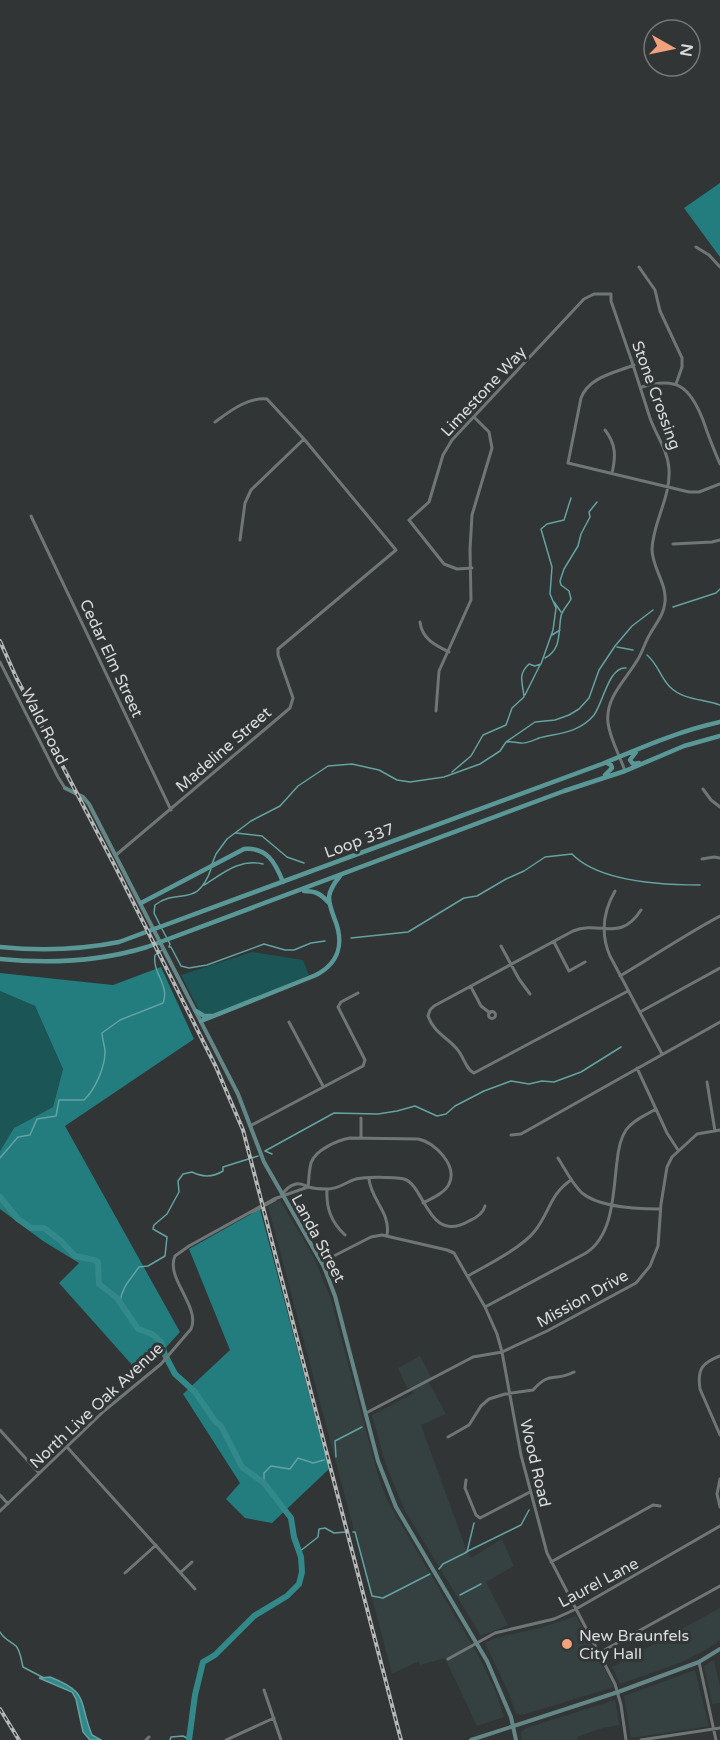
<svg xmlns="http://www.w3.org/2000/svg" width="720" height="1740" viewBox="0 0 720 1740" font-family="'Varela Round',sans-serif">
  <style>
    .built { fill: #344140 }
    .green { fill: #1b5556 }
    .forest { fill: #237c7d }
    .water { fill: #338989; stroke: #65a2a2; stroke-width: 1.5 }
    .lines { fill: none; stroke-linecap: round; stroke-linejoin: round }
    .stream { stroke: #65a2a2; stroke-width: 1.5 }
    .river { stroke: #338989; stroke-width: 6 }
    .street { stroke: #707575; stroke-width: 3 }
    .secondary { stroke: #658686; stroke-width: 4 }
    .primary { stroke: #5a9797; stroke-width: 4.5 }
    .rail-casing { stroke: #b6b8b8; stroke-width: 4 }
    .rail { stroke: #313535; stroke-width: 1.5; stroke-dasharray: 4.5; stroke-linecap: butt }
    .poi-dot { fill: #f1a17c; stroke: #313535; stroke-width: 2 }
    .labels { text-anchor: middle; stroke-width: 6; stroke-linejoin: round; paint-order: stroke }
    .street-label { font-size: 16px; fill: #dadcdc; stroke: #313535 }
    .poi-label { font-size: 16px; fill: #dadcdc; stroke: #313535; text-anchor: start }
  </style>
  <rect width="100%" height="100%" fill="#313535"/>
  <!-- built -->
  <path class="built" d="M280,1200L313,1256L330,1296L379,1479L388,1502L478,1655L496,1692L504,1717L477,1726L445,1658L420,1665L419,1661L392,1674L268,1206Z
    M420,1356L431,1377L427,1379L446,1414L421,1425L465,1546L471,1558L502,1539L514,1566L486,1582L508,1625L481,1636L404,1509L386,1465L372,1415L414,1393L411,1387L407,1388L398,1368Z
    M720,1608V1640L709,1648L682,1662L620,1684L612,1667Z
    M576,1616L614,1687L522,1715L516,1713L507,1689L485,1643L495,1638L540,1628Z
    M714,1660L720,1687V1703L712,1704L704,1666Z
    M695,1670L709,1726L631,1738L624,1696Z
    M615,1700L620,1725L603,1728L577,1737L578,1740H522L521,1732L526,1728Z"/>
  <!-- green -->
  <path class="green" d="M252,952L303,960L309,975L217,1014L209,1015L200,1012L181,975Z
    M0,991L35,1006L63,1069L53,1107L14,1128L0,1151Z"/>
  <!-- forest -->
  <path class="forest" d="M720,183V257L684,208Z
    M161,967L194,1039L65,1126L180,1332L141,1375L59,1283L79,1263L43,1241L0,1209V1151L14,1128L53,1107L63,1069L35,1006L0,991V973L113,985Z
    M260,1209L329,1469L272,1523L245,1518L226,1499L240,1483L183,1394L230,1350L189,1249Z"/>
  <!-- water -->
  <path class="water" d="M50,1677C91,1693 78,1702 92,1735L101,1740H90L83,1732L76,1699L72,1692L39,1678Z"/>
  <g class="lines">
    <!-- stream -->
    <path class="stream" d="M554,602L561,612
      M673,607L716,593L720,589
      M552,635L560,630
      M617,647L633,650
      M647,655C658,664 660,677 670,687C683,700 703,699 720,705
      M545,658C562,649 558,632 561,616C563,609 568,605 571,599L569,591L561,585L560,581L564,569L578,546L581,534L590,517L589,512L597,502
      M525,695L540,665
      M507,742C512,741 516,743 521,743C526,744 534,740 539,738C559,733 579,733 594,715C603,703 609,666 626,668
      M452,772L471,756L483,735L506,725L512,708L524,697C523,683 517,675 529,664L535,666L541,664L553,630L556,608L550,594L552,567L541,529L547,524L564,520L571,498
      M236,833L262,836L287,857L304,863
      M212,864L216,854L227,839L251,821L280,806L298,786L328,766L352,764L379,770L397,780L410,782L444,777L480,764L500,751L506,742L535,722L555,720L569,715L579,709L589,698L599,670L615,646L632,626L653,610
      M204,885C222,874 240,858 263,864
      M160,925L154,913L155,905C179,887 197,909 211,869
      M162,929L170,944L169,947H171L181,966L189,968L207,965L264,944L285,950H294L311,943L325,941
      M351,938L408,932L464,898L477,896L506,879L524,871L545,857L572,854C599,882 663,885 700,885
      M265,1151L334,1113L378,1114L397,1111L415,1106L437,1116L446,1114L455,1106L484,1091L511,1081L529,1084L542,1081L554,1082L581,1072L621,1047
      M265,1151L272,1154
      M0,1158L18,1137L30,1135L37,1119L56,1116L59,1100H84C95,1090 105,1067 105,1052C105,1045 102,1040 102,1033L120,1020L163,1003C170,985 152,973 155,955L162,950
      M120,1302C122,1287 130,1280 139,1267L148,1266L165,1256L167,1237L153,1229L154,1225L167,1214L179,1192L178,1181L183,1174L192,1172C202,1177 212,1178 223,1171V1167L258,1156
      M336,1457L335,1441L362,1427
      M264,1482V1473L271,1466L290,1469L298,1458L313,1463L324,1460
      M353,1532H355L372,1596L383,1598L430,1574
      M299,1552L318,1537L319,1529L325,1528L334,1533L346,1532
      M466,1552L521,1525L529,1510
      M439,1569L443,1564L467,1552L474,1523
      M460,1595L481,1584
      M0,1632C4,1639 10,1641 16,1646C21,1652 21,1660 23,1667L44,1678
      M170,1740L171,1737L183,1736L189,1739"/>
    <!-- river -->
    <path class="river" d="M0,1197L18,1219L31,1228H44L61,1241L75,1256L94,1260L98,1262L99,1284L117,1298L138,1329L152,1334L161,1342L165,1355L175,1374L195,1392L215,1421L221,1426L242,1467L264,1483L291,1518L294,1537L301,1557L302,1572L299,1584L287,1596L254,1616L215,1655L203,1662L195,1695L189,1740"/>
    <!-- street -->
    <path class="street" d="M696,247L709,255L720,267
      M639,267L655,290L660,311L682,358V367L676,384
      M634,365C614,373 589,377 581,398L568,463L689,492H699L720,484
      M642,387C677,376 690,387 703,420C708,435 714,450 720,464
      M605,430C616,444 616,456 612,473
      M31,516L171,810
      M240,540L245,503L251,490L304,439
      M673,544L712,542L720,540
      M472,568L457,569L444,564L409,520L429,502L443,455L452,440L584,299L594,294H611V301C625,340 638,379 650,418C656,435 668,451 669,469C671,497 653,522 652,549C652,568 667,583 665,602C664,615 656,623 650,634C645,642 643,651 638,659C626,680 605,697 608,723C610,739 620,756 625,771
      M420,622C422,639 435,645 449,652
      M0,662L58,777L65,788
      M436,711L439,671L471,600L470,549L472,515L492,448L489,432L474,417
      M703,789L711,800L720,807
      M116,855L290,708L293,698L278,655V649L396,550L304,439L267,399C248,397 230,411 215,422
      M702,859L714,857L720,858
      M615,891C603,912 600,933 610,956L662,1054
      M554,942L569,971L585,962
      M501,946L519,979L530,994
      M620,976C654,956 686,934 720,916
      M471,987L481,1006L490,1013
      M628,991L474,1073C466,1070 464,1057 457,1049C447,1037 434,1033 428,1016L430,1010L434,1006L573,931C600,920 620,943 641,910
      M488.5 1015a3.5 3.5 0 1 1 7 0a3.5 3.5 0 1 1-7 0Z
      M640,1012L720,968
      M289,1022L323,1086
      M637,1068L667,1133L678,1150
      M707,1082L715,1131
      M250,1126L363,1066L365,1060L338,1007L341,1002L358,993
      M511,1135L521,1134L720,1022
      M361,1137V1118
      M558,1158C565,1169 572,1184 582,1193C600,1208 638,1209 660,1209
      M369,1179C371,1200 391,1213 387,1235
      M308,1187C309,1179 309,1170 311,1163C315,1150 338,1140 350,1138L418,1139C435,1142 458,1166 449,1184C445,1193 432,1198 423,1203
      M327,1189C326,1208 331,1222 345,1235
      M282,1195C286,1189 289,1186 296,1184C303,1183 304,1186 309,1187C314,1189 322,1189 328,1189C338,1189 345,1183 353,1180C362,1176 395,1177 404,1179C425,1185 428,1245 469,1221C476,1218 483,1214 485,1206
      M252,1212L275,1200
      M322,1262L371,1237L382,1235L447,1250L454,1253L485,1307L497,1334L502,1352L521,1455L547,1553L615,1684L621,1705L626,1740
      M468,1276C487,1265 521,1248 534,1232C550,1213 549,1195 571,1180
      M485,1307L586,1253C614,1235 613,1191 617,1162C618,1151 620,1139 626,1130C633,1120 646,1115 656,1109
      M720,1356C702,1363 697,1369 700,1389L720,1435
      M366,1413L473,1357L502,1352L547,1331L636,1283L650,1266L658,1246L661,1204L667,1167L672,1157L697,1134L720,1130
      M0,1430L39,1473
      M448,1437L469,1425L481,1406L489,1399L505,1394L533,1390C551,1370 552,1383 574,1372
      M67,1447L195,1589
      M720,1479L717,1494L720,1507
      M466,1480L465,1488L476,1515L480,1518L530,1492
      M0,1495L8,1504
      M0,1511L104,1411L161,1364L191,1329C201,1307 165,1278 175,1256L189,1246L274,1199L308,1187
      M551,1562L653,1505L660,1506
      M181,1572L192,1562
      M125,1573L156,1545
      M599,1653L720,1586
      M448,1659L495,1633L554,1619L576,1609L720,1526
      M699,1662L716,1740
      M264,1690L281,1740
      M146,1740L149,1737
      M226,1740L274,1718
      M641,1740L720,1728"/>
    <!-- secondary -->
    <path class="secondary" d="M65,788L83,797L89,804L238,1094L264,1162L324,1267L335,1296L378,1461L396,1507L487,1661L511,1717L516,1740
      M471,1740L618,1692L699,1662L720,1649"/>
    <!-- primary -->
    <path class="primary" d="M636,752L630,760L633,764L639,763
      M605,775L612,768L611,765L607,763
      M304,891C316,891 321,894 329,903
      M141,903L244,849C267,847 275,862 283,882
      M0,947C41,951 79,950 119,942L602,764C640,748 679,731 720,722
      M0,959C50,964 98,962 147,947L564,791L625,771L684,746L720,736
      M196,1011L204,1016H212
      M201,1021L316,975C339,963 344,943 335,920C332,912 329,905 329,897C330,889 335,882 340,876"/>
    <!-- rail casing -->
    <g class="rail-casing">
      <path id="rail" d="M0,641L16,677L117,870L216,1067L243,1130L401,1740
        M0,1709L19,1740"/>
    </g>
    <!-- rail -->
    <use href="#rail" class="rail"/>
  </g>
  <!-- markers -->
  <circle class="poi-dot" cx="567" cy="1644" r="6"/>
  <g class="labels">
    <!-- street labels -->
    <g class="street-label">
      <text transform="translate(483 391) rotate(-47)" y="6">Limestone Way</text>
      <text transform="translate(657 395) rotate(70)" y="6">Stone Crossing</text>
      <text transform="translate(112 658) rotate(65)" y="6">Cedar Elm Street</text>
      <text transform="translate(45 726) rotate(63)" y="6">Wald Road</text>
      <text transform="translate(223 749) rotate(-41)" y="6">Madeline Street</text>
      <text transform="translate(359 840) rotate(-20)" y="6">Loop 337</text>
      <text transform="translate(319 1238) rotate(62)" y="6">Landa Street</text>
      <text transform="translate(582 1298) rotate(-29)" y="6">Mission Drive</text>
      <text transform="translate(96 1405) rotate(-43)" y="6">North Live Oak Avenue</text>
      <text transform="translate(536 1463) rotate(77)" y="6">Wood Road</text>
      <text transform="translate(598 1582) rotate(-28)" y="6">Laurel Lane</text>
    </g>
    <!-- poi labels -->
    <g class="poi-label">
      <text x="579" y="1641">New Braunfels<tspan x="579" dy="18">City Hall</tspan></text>
    </g>
  </g>
  <!-- north arrow -->
  <g transform="translate(672 48) rotate(99)"><circle r="28" fill="#313535" stroke="#757878" stroke-width="1.5"/>
  <path d="M0-4.5L10 22L0 15L-10 22Z" fill="#f1a17c"/>
  <text y="-9" font-size="16" font-weight="bold" text-anchor="middle" fill="#dadcdc">N</text>
  </g>
</svg>
